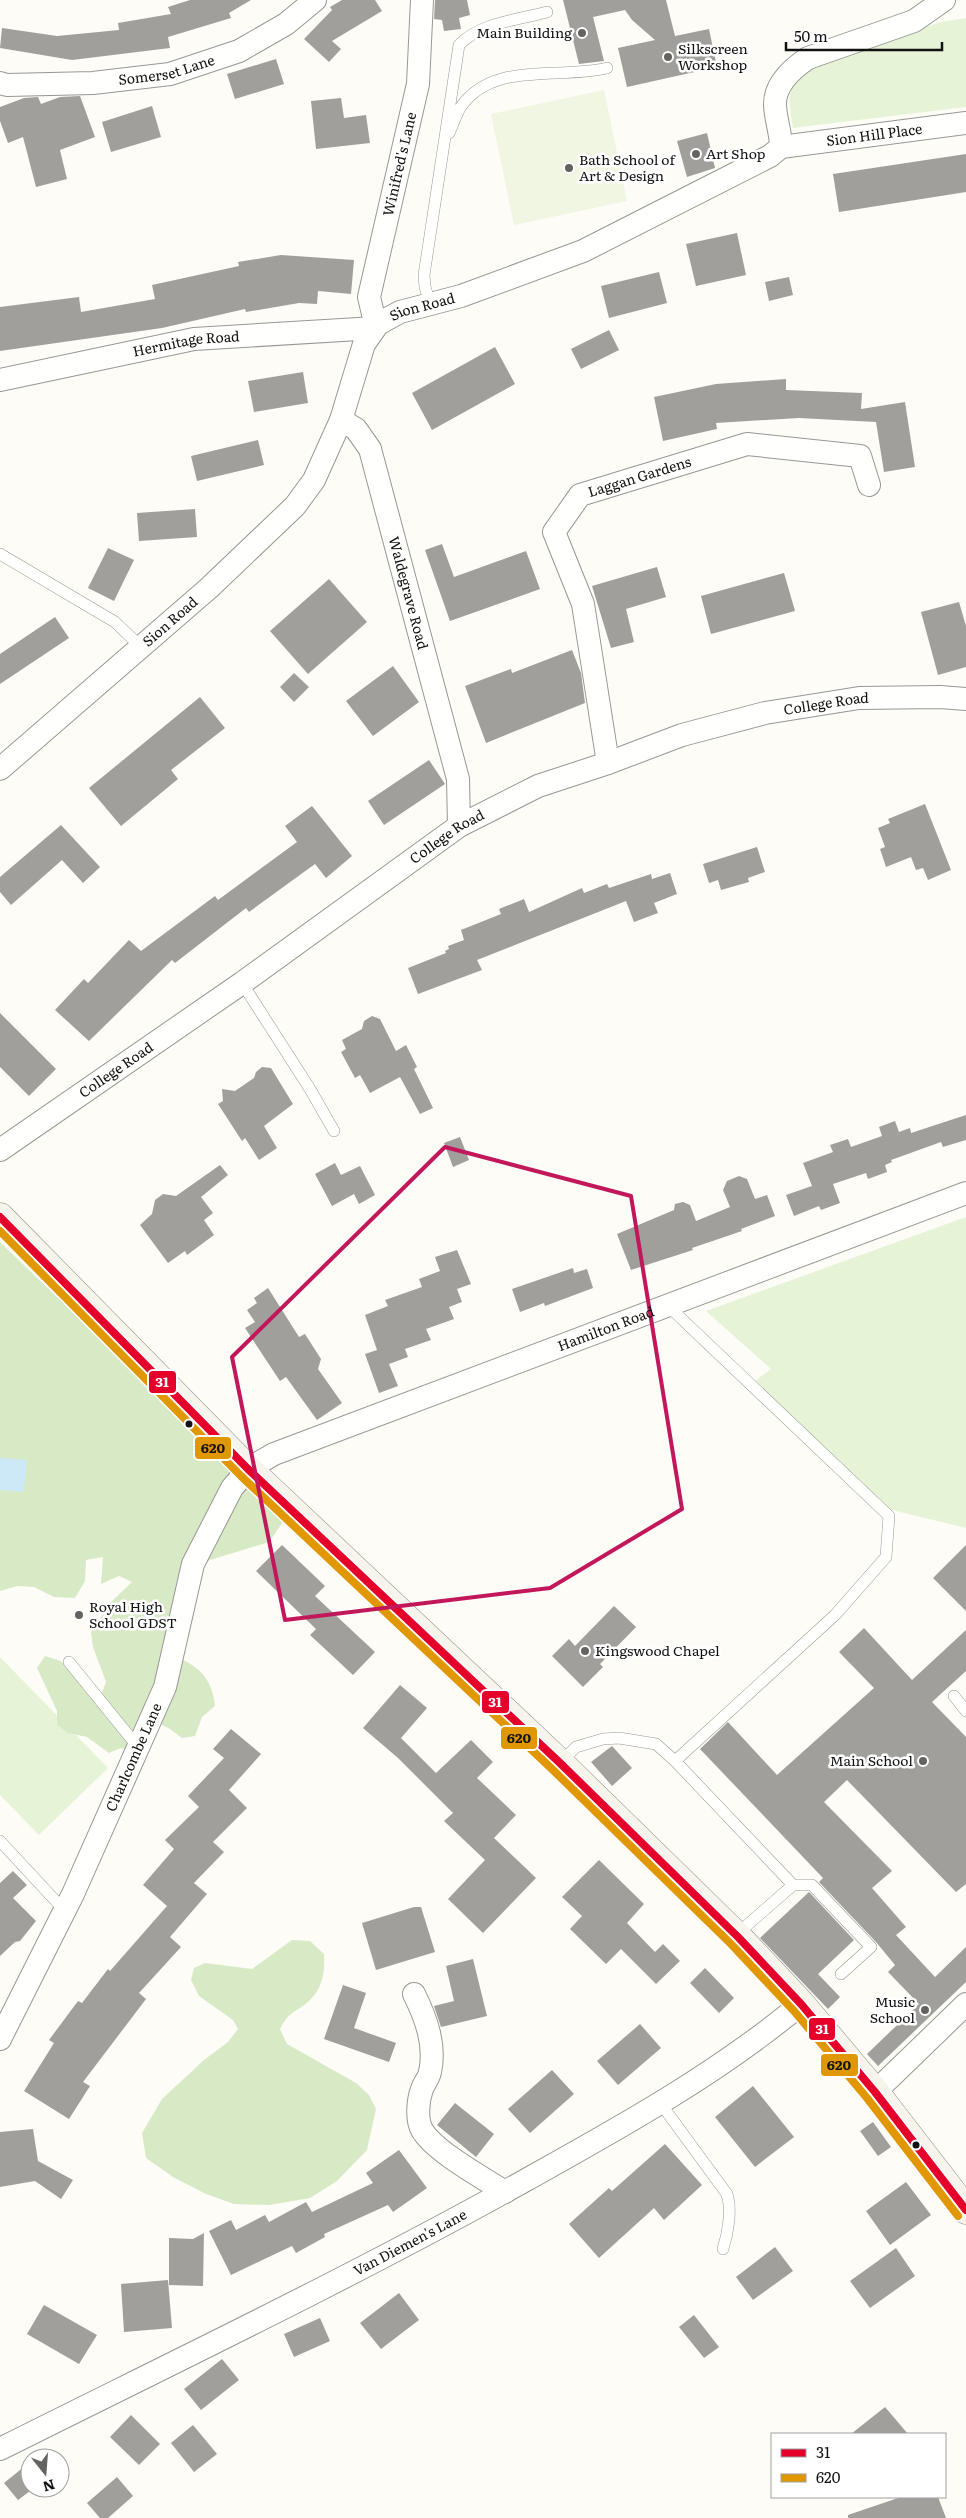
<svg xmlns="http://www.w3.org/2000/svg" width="966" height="2518" viewBox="0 0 966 2518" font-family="Literata,serif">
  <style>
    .green { fill: #e7f3d7 }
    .forest { fill: #d8eac5 }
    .pitch { fill: #f0f6e1 }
    .water { fill: #cde8f7 }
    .building { fill: #a19f9c }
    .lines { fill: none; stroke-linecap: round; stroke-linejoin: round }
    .lane-casing { stroke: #979795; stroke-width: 12 }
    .street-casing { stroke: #979795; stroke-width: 24 }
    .secondary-casing { stroke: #8e8d8b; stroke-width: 29 }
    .lane { stroke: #fffffe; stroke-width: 11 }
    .street { stroke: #fffffe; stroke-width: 22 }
    .secondary { stroke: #f6f4eb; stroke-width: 28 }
    .bus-1-casing { stroke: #fff; stroke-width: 11 }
    .bus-2-casing { stroke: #fff; stroke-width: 11 }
    .bus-1 { stroke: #e4002b; stroke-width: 8 }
    .bus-2 { stroke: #e09702; stroke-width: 8 }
    .marked { fill: none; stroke: #c2185b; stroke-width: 4; stroke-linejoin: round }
    .poi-dot { fill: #646362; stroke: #fff; stroke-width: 2 }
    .bus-dot { fill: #111; stroke: #fff; stroke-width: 2 }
    .labels { text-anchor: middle; stroke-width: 5; stroke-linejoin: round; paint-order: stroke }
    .poi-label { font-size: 14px; fill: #111; stroke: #fff; text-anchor: start }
    .street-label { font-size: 14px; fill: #111; stroke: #fff }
    .line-badge { stroke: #fff; stroke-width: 2 }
    .badge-label { font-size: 14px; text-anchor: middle; font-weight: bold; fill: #fff }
    .pale-badge-label { font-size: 14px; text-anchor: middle; font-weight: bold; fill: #111 }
  </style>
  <rect width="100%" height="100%" fill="#fdfcf7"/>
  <!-- green -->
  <path class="green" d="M966,18V107L793,128C787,92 786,86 816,63L941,22Z
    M966,1217V1528L888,1509L755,1381L771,1369L706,1311Z
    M0,1657L108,1768L39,1835L0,1795Z"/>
  <!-- forest -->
  <path class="forest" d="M0,1242L277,1509L283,1522L269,1542L210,1560L180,1577L179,1634L183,1660C203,1669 213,1684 215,1706L202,1717L195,1736L182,1738L170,1729L158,1723L133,1752L121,1748L109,1753L87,1737L68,1733L57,1725V1711L37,1668L45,1656L61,1661L72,1671L83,1672L91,1680L90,1690L100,1698L106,1682L93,1647L91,1632L112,1601L132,1582L119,1576L101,1584L103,1557L86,1560L85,1581L75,1598L54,1597L34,1587L17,1586L0,1591Z
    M292,1940L310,1941L324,1954C325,1970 323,1987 311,1999C297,2013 290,2009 280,2029L287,2044L356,2083L369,2095L376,2109L367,2150L337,2181L310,2198L269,2205L234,2204L206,2194L173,2177L146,2158L142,2133L162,2099L204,2060L228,2042L238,2029L233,2020L199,1996L191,1980L194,1968L205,1963L252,1969Z"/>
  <!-- pitch -->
  <path class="pitch" d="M604,90L627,201L514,225L491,114Z"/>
  <!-- water -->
  <path class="water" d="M0,1458L27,1460L24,1492L0,1490Z"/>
  <!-- building -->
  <path class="building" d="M190,0H251L229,13L231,18L168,37L170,48L72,60L0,48L2,28L57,36L119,30L118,23L171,14L168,7Z
    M342,0H375L382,11L332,41L341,49L329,62L304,39L332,10L330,7Z
    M435,0H467L470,15L459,18L461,29L444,31L442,20L434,19Z
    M563,0H666L675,36L709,29L717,67L627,87L618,48L655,40L632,20L625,10L593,17L604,61L579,64Z
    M276,59L284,84L235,99L227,74Z
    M80,96L95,137L60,150L67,179L36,187L23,137L8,143L0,121V107L24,98L38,97L41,104L60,97Z
    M341,98L344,118L366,115L370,143L316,149L311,101Z
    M152,106L161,137L111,152L102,122Z
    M707,133L715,168L687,177L677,141Z
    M966,154V192L839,212L833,174Z
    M737,233L746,275L696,286L686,244Z
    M281,255L354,260L351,294L318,291L317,304L299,303L246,312L245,309L162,328L0,351V307L79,297L81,312L155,299L152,285L239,266L238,262Z
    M659,272L667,303L609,318L601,286Z
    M789,277L793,295L769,301L765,282Z
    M609,330L619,350L581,369L571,349Z
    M495,347L515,384L432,430L412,393Z
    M303,372L308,403L254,412L248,381Z
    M786,379V390L862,393L861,409L905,402L915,467L884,472L876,422L799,418L716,423L717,429L663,441L654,397L716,384Z
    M258,440L264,465L197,481L191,456Z
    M195,509L197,537L139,541L137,513Z
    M442,544L454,577L526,551L540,589L450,621L425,550Z
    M108,548L134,560L114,601L88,588Z
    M657,567L666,597L626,609L634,642L611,648L592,586Z
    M784,573L795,611L711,634L701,596Z
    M329,579L367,622L308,674L270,631Z
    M959,602L966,626V667L938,675L921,612Z
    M55,617L69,638L0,684V654Z
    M572,650L581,673L585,703L486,743L465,686L511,669L512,673Z
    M393,666L419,702L373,736L346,701Z
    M294,673L309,687L294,702L280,687Z
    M200,697L225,728L171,770L178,779L121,826L89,788Z
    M429,760L445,784L384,825L368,801Z
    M925,804L951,870L928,880L923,868L916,870L911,857L886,867L880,849L885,847L878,828L890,823L888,819Z
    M312,806L352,856L326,878L315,864L249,912L246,908L175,963L172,960L89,1041L55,1010L84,979L88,983L129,940L141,951L215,896L218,900L297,842L285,826Z
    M61,825L100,867L83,883L62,860L11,905L0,892V877Z
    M757,847L765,872L748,878L749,882L721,890L718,880L709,883L703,864Z
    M670,873L677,894L654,903L658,913L634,922L626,901L477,960L482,970L418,994L408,968L446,953L445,951L449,949L448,946L464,940L461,930L501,914L499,909L524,899L529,912L582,888L584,893L607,884L609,888L651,874L652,879Z
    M0,1013L56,1069L29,1096L0,1067Z
    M372,1016L380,1019L396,1051L406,1045L417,1067L414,1069L433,1108L420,1114L400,1077L370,1093L360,1075L355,1078L341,1052L346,1049L342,1040L362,1029L364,1021Z
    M262,1067L271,1068L293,1104L264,1126L277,1148L259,1160L245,1138L242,1141L218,1104L223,1101L222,1089L235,1091L254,1078L256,1072Z
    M966,1115V1140L943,1147L941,1142L891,1160L892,1162L885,1165L887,1172L868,1179L866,1173L833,1184L840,1203L821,1210L819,1206L794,1216L786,1195L812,1186L803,1163L833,1152L830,1145L848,1139L851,1147L882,1136L879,1127L895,1121L899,1132L910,1128L911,1133Z
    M460,1137L469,1160L453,1167L444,1143Z
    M335,1163L341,1175L360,1166L375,1195L359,1204L354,1194L332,1206L315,1174Z
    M220,1165L228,1175L201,1197L213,1213L204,1220L214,1235L187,1255L185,1251L168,1263L140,1225L152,1214L155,1200L163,1194L176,1196Z
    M739,1176L747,1179L755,1199L767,1195L775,1216L741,1229L742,1231L692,1248L693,1250L631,1270L617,1234L674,1210L675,1204L683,1202L690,1205L696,1221L730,1207L723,1190L727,1181Z
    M457,1250L471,1284L457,1289L462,1302L449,1307L454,1319L426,1329L431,1340L405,1349L408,1357L389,1364L398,1386L379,1393L365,1354L377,1350L365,1315L388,1306L385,1300L422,1287L419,1279L440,1271L435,1257Z
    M573,1268L574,1273L587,1269L593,1288L545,1306L544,1303L520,1312L512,1289Z
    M268,1288L299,1337L305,1334L321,1359L318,1369L342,1403L317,1420L286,1377L280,1381L245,1328L255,1322L247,1310L257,1303L254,1298Z
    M282,1545L325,1586L315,1596L375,1652L353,1675L310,1635L316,1629L256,1571Z
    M966,1545V1611L933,1578Z
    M614,1606L636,1627L600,1664L603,1667L583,1687L552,1656L569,1639L575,1646Z
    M864,1628L912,1680L966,1630V1671L932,1702L966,1737V1884L956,1892L847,1780L824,1802L892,1871L872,1888L906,1927L896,1935L935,1977L966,1947V1982L878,2066L867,2054L919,2004L888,1972L895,1965L876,1942L819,1882L823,1878L700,1749L728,1722L777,1775L874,1688L839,1652Z
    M400,1685L427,1708L401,1738L436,1773L471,1740L493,1762L477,1778L516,1815L494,1838L536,1878L483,1933L448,1899L485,1860L444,1821L453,1813L398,1758L363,1728Z
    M231,1729L261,1754L229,1790L247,1808L213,1842L224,1852L194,1883L207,1894L170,1937L181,1947L139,1993L146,1999L83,2082L90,2086L69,2119L24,2091L54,2043L49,2040L78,2001L82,2003L108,1969L110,1971L167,1906L143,1885L174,1849L165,1840L199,1807L188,1796L224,1758L213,1749Z
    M612,1746L632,1768L612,1786L591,1762Z
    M599,1860L644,1904L627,1923L655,1952L663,1944L680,1961L656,1984L621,1949L606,1964L570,1929L582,1916L562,1897Z
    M13,1871L27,1885L13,1898L36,1921L20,1941L15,1942L0,1956V1883Z
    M809,1892L854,1940L818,1974L840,1997L828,2009L760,1938Z
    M414,1907H421L435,1952L376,1970L362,1923Z
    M473,1959L487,2016L441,2027L434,2006L454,2001L446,1966Z
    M705,1968L734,1998L719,2013L690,1983Z
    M343,1985L366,1993L354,2028L396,2043L389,2062L324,2039Z
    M640,2024L661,2048L618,2085L597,2061Z
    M552,2070L574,2094L530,2133L508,2109Z
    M753,2086L794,2137L755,2167L715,2117Z
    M455,2103L494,2134L476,2157L437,2125Z
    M873,2122L891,2147L878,2156L860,2131Z
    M33,2129L38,2161L73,2180L61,2199L35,2181L0,2187V2132Z
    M665,2144L702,2185L664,2220L654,2208L599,2258L569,2224L609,2188L612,2191Z
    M399,2150L427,2188L393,2212L388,2205L324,2234L325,2237L296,2253L292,2246L231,2275L209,2231L231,2220L236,2230L265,2215L269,2222L306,2202L312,2212L373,2183L366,2173Z
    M906,2182L931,2215L890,2245L866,2211Z
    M204,2233L203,2286L169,2285V2238L193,2239Z
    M775,2247L793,2271L753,2300L736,2277Z
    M896,2248L915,2276L870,2308L850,2281Z
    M168,2280L172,2328L124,2332L121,2284Z
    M399,2293L419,2320L381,2349L360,2323Z
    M44,2305L97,2335L79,2364L27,2334Z
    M694,2315L719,2347L704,2358L679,2327Z
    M320,2318L330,2341L294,2357L284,2334Z
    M222,2359L239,2380L201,2410L184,2389Z
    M885,2407L908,2434H851Z
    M131,2415L160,2444L139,2465L110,2437Z
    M193,2425L217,2454L194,2472L171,2443Z
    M30,2462V2491L18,2500L4,2483Z
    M117,2477L133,2496L108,2518H100L87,2503Z
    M901,2497H938L946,2518H848V2515Z"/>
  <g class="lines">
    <!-- lane casing -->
    <g class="lane-casing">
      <path id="lane" d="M449,133C453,125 456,115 460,108C492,60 558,80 607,68
        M430,303L425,287L424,275L459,45C479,23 518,20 547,12
        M0,554L115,622L141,647
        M242,983L310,1089L334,1131
        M666,1304L889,1516L886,1557L835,1615L675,1761
        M69,1662L138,1747
        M954,1696L966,1711
        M560,1763L576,1747L603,1739L619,1738L656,1744L675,1761L793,1885L745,1927L738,1937
        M0,1841L65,1911
        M793,1885H812L871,1947L841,1974
        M661,2104L727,2194C732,2210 728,2233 723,2249"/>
    </g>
    <!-- street casing -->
    <g class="street-casing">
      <g id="street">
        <path id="s1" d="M0,83L7,85L93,83L170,74L239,51L286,24L315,0"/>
        <path id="s2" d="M781,147L966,123"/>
        <path id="s3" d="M378,324L373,314L369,297L418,84L422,0"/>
        <path id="s4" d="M0,380L194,339L375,328"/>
        <path id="s5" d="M341,420L356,429L370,449L458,779L459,826"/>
        <path id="s6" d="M608,763L583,604L554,532L580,495L747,444L860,456L869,485"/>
        <path id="s7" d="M0,769L209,588L295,506L314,480L341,420L364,344L378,324L400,312L461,296L583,251L770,156L781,147C781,132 775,118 775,104C775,83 793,68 808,58L914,21L944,0"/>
        <path id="s8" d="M0,1150L242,983L459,826L538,786L608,763L682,735L765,713L859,698L940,697L966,699"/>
        <path d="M414,1994C426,2018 436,2045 430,2072C429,2078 424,2083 422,2089C418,2100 416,2119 422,2130C434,2151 483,2178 505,2192"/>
        <path id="s9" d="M0,2039L73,1894L165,1687L193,1564L232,1488L248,1469L274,1454L966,1193"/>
        <path d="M875,2092L966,2004"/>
        <path id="s10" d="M0,2449C176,2361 354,2276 526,2180C621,2127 717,2074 801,2004"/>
      </g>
    </g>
    <!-- secondary casing -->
    <g class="secondary-casing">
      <path id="secondary" d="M0,1217L248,1469L560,1763L738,1937L801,2004L875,2092L966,2210"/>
    </g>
    <!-- lane -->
    <use href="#lane" class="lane"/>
    <!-- street -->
    <use href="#street" class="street"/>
    <!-- secondary -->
    <use href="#secondary" class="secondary"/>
    <!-- bus-1 casing -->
    <g class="bus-1-casing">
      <path id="bus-1" d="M0,1217L248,1469L560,1763L738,1937L801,2004L875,2092L966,2210"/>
    </g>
    <!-- bus-2 casing -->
    <g class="bus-2-casing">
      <path id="bus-2" d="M0,1231L241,1476L553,1770L731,1944L794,2011L867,2098L958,2216"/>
    </g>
    <!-- bus-1 -->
    <use href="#bus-1" class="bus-1"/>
    <!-- bus-2 -->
    <use href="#bus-2" class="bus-2"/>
  </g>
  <!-- marked area -->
  <path class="marked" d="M445,1147L631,1196L682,1509L550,1588L285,1620L232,1357Z"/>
  <!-- markers -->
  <g class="poi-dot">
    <circle cx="582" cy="33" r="5"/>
    <circle cx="668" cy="57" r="5"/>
    <circle cx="696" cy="154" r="5"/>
    <circle cx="569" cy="168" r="5"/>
    <circle cx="79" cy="1615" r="5"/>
    <circle cx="585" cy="1651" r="5"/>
    <circle cx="923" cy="1761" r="5"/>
    <circle cx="925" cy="2010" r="5"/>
  </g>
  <g class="bus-dot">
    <circle cx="189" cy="1424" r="4.5"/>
    <circle cx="916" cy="2145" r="4.5"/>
  </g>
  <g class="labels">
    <!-- poi labels -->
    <g class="poi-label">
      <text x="572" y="38" text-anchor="end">Main Building</text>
      <text x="678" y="54">Silkscreen<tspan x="678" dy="16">Workshop</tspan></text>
      <text x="706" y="159">Art Shop</text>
      <text x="579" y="165">Bath School of<tspan x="579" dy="16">Art &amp; Design</tspan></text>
      <text x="89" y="1612">Royal High<tspan x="89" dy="16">School GDST</tspan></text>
      <text x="595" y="1656">Kingswood Chapel</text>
      <text x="913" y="1766" text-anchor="end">Main School</text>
      <text x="915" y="2007" text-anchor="end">Music<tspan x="915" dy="16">School</tspan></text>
    </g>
    <!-- street labels -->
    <g class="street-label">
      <text dy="5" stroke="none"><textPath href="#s1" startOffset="168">Somerset Lane</textPath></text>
      <text dy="5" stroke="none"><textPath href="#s2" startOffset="94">Sion Hill Place</textPath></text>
      <text dy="5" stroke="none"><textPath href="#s3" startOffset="165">Winifred's Lane</textPath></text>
      <text dy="5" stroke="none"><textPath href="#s7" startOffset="645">Sion Road</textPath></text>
      <text dy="5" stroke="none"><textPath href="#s4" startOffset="190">Hermitage Road</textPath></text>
      <text dy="5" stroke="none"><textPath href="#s6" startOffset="346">Laggan Gardens</textPath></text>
      <text dy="5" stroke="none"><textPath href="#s5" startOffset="191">Waldegrave Road</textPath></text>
      <text dy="5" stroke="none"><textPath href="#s7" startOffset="225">Sion Road</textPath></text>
      <text dy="5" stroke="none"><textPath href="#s8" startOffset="951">College Road</textPath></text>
      <text dy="5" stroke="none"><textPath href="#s8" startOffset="546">College Road</textPath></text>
      <text dy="5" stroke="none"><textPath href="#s8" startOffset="141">College Road</textPath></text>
      <text dy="5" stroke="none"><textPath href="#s9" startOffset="1010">Hamilton Road</textPath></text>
      <text dy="5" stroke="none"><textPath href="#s9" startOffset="312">Charlcombe Lane</textPath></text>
      <text dy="5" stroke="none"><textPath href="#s10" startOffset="459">Van Diemen's Lane</textPath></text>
    </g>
  </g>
  <g class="line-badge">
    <rect x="148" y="1370" width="29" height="24" rx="5" fill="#e4002b"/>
    <rect x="194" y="1436" width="38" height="24" rx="5" fill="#e09702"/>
    <rect x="481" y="1690" width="29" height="24" rx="5" fill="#e4002b"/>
    <rect x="500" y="1726" width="38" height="24" rx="5" fill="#e09702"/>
    <rect x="808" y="2017" width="28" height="24" rx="5" fill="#e4002b"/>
    <rect x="820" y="2053" width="39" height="24" rx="5" fill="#e09702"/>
  </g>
  <g class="badge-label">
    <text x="162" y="1387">31</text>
    <text x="495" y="1707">31</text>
    <text x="822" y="2034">31</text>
  </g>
  <g class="pale-badge-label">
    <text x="213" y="1453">620</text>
    <text x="519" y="1743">620</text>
    <text x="839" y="2070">620</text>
  </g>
  <!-- legend -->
  <rect x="771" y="2433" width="175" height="65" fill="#ffffff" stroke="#a0a0a0"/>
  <rect x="781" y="2449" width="25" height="8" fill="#e4002b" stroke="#a0a0a0"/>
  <text x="816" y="2458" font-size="15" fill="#111111">31</text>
  <rect x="781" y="2474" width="25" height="8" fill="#e09702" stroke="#a0a0a0"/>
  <text x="816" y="2483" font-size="15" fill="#111111">620</text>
  <!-- north arrow -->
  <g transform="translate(45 2473) rotate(163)"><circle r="24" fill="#ffffff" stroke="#a0a0a0"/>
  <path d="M0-4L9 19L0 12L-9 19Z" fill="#646362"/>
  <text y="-8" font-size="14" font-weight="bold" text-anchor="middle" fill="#111111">N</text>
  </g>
  <!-- scale -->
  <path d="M786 42v8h156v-8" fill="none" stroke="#111111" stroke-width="2.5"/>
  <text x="794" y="42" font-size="15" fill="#111111" stroke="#ffffff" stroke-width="4" paint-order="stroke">50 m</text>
</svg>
